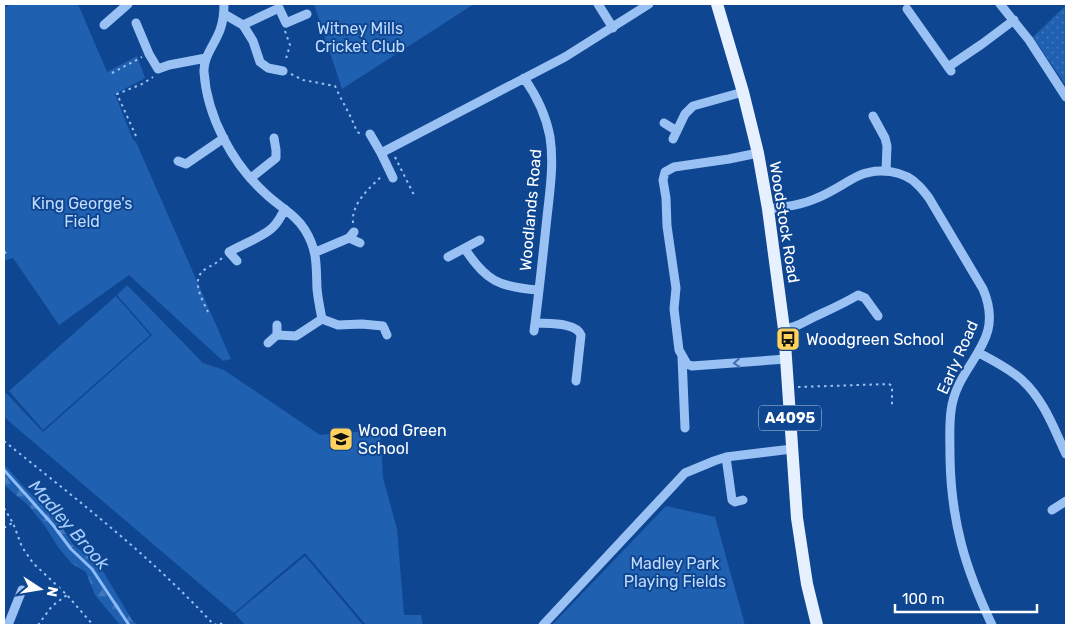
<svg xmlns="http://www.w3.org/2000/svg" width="1070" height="629" viewBox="0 0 1070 629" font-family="Rubik,sans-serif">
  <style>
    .forest { fill: url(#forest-firs) }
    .park { fill: #2060b1 }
    .garden { fill: url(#garden-dots) }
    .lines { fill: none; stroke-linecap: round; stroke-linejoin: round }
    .stream { stroke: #8bbcf7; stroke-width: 3 }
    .path { stroke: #9ac1f4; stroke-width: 2; stroke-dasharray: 2.5 4; stroke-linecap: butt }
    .minor { stroke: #9ac1f4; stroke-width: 9 }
    .major { stroke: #e6f0ff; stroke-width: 12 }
    .oneway { stroke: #4071b4 }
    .labels { text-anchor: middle; stroke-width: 4; stroke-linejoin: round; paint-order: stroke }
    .shield { fill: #0f4691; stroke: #b7c8de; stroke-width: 1 }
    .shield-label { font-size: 15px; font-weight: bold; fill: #fff }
    .park-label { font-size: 16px; fill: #c1dcfe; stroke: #0f4691 }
    .street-label { font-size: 16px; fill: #fff; stroke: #0f4691 }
    .poi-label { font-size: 16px; fill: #fff; stroke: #0f4691; text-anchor: start }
    .water-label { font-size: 18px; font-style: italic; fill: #a6ccfb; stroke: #0f4691 }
  </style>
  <defs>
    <pattern id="forest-firs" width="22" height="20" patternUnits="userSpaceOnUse" patternTransform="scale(1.25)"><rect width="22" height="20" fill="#2060b1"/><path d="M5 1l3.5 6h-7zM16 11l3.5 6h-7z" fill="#4178bd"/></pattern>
    <pattern id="garden-dots" width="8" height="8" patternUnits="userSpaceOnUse" patternTransform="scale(1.25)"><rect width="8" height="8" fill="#2060b1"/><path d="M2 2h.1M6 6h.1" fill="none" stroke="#4178bd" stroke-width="1.8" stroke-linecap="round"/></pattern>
  </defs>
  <rect width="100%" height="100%" fill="#0f4691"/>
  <!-- forest -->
  <path class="forest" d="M4,464L26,489L58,520L73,545L98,563L132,620L138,625H120L95,595L86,572L72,564L58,547L45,526L28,505L4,485Z"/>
  <!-- park -->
  <path class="park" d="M12,4H78L107,72L137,56L145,78L115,94L133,140L136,142L231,359L223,361L129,275L59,325L13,258L4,261V8Z
    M314,4H474L342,89Z
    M127,285L203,363L224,370L320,435L380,430L383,478L397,529L404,615H421L423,625H366L305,553L234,613L4,417V395L6,393L43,432L152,335L117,295Z
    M116,296L150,335L43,430L9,391Z
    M666,506L715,517L745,625H552Z
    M305,556L363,625H245L235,614Z"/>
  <!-- garden -->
  <path class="garden" d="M1066,5V82L1064,83L1033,37Z"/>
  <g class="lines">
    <!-- stream -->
    <path class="stream" d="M4,470L53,525L71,549L92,569L129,625"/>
    <!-- path -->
    <path class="path" d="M285,31L290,45L285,62
      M112,73L142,57
      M291,74L303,80L335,86C342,102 351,115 357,132L361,134
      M136,136L117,94L142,84L153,77
      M395,157L414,195
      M353,223C351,204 369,188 382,176
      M4,253L7,252
      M208,312C202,299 189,278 207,268C214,264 217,263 223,257
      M798,387L889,384L892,386V407
      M4,441C76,499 151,556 214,625
      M4,508L13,523L22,547L33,563L67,595L93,625
      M4,528L12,523
      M38,625L52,606L67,595
      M214,625L220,623L223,625"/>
    <!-- minor -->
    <path class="minor" d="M224,4C224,13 223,22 220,30C215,44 203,57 204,72C207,117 233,165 267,195C280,207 296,215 305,230C318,251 316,266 317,289C318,299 320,309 322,319L338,325L362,324L383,326L387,335
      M598,4L613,28
      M1000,4L1029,40L1066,97
      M907,9L948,67
      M224,14L243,25L253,41L260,62L268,68L283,71
      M136,23L149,54L158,69L169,65L206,58
      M104,25L128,4
      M243,25L279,8L286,23L307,14
      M951,71L948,67L982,44L1014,20
      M524,78C536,95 546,115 550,137C554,163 550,190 547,217C543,255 539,293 534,331
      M873,116L885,138L887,146L886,171
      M664,123L677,131
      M370,134L381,153L565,57L649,4
      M673,139L685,114L693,106L743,92
      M381,153L393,178
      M758,153L729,159L674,167L665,172L663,180L666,198L667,226L676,288L674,309L679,350L687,364L692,366L786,359
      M178,161L186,164L224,138
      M251,178L276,158V150L274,138
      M768,209C785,207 802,205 817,198C832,192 844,183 858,176C877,167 905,170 919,186C923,190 926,194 929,198L983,289C1007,345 957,361 951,411C949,426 950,442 950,457C951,521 965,568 992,625
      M349,238L360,243
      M465,249C486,281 499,287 538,290
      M316,252L349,238L354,232
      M448,257L480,240
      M237,261L229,252C241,245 267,235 274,226C279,221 282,214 285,209
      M535,323C548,324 576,322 581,335L576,381
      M277,325V335L296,336L322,319
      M784,329C797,327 802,323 814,317C829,310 843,304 858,295L865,298L878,316
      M268,343L277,335
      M979,353C994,361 1010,369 1022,380C1044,400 1054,429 1066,454
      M682,357L685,428
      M726,457L732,500L735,502L743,500
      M1052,510L1066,501
      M8,625L22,590
      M543,625L685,473L714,461L726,457L792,449"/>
    <!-- major -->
    <path class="major" d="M717,4L743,92L758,153L768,209L784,329L797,518L807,584L817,625"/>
  </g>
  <!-- one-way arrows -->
  <defs><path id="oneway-chevron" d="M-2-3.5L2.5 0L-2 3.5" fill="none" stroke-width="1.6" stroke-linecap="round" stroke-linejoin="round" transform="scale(1.25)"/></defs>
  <use class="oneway" href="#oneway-chevron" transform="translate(737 363) rotate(175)"/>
  <!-- icons -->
  <defs>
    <g id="bus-square" transform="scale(1.25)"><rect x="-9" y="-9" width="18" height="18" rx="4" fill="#ffd25c" stroke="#0f4691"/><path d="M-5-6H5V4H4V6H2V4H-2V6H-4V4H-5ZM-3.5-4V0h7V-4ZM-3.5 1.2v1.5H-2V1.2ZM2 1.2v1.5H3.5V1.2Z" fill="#111"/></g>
    <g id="school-square" transform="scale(1.25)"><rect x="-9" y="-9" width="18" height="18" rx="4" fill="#ffd25c" stroke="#0f4691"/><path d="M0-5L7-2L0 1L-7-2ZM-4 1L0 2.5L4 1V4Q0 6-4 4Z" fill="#111"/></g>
  </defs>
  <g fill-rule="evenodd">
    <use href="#bus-square" x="788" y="339"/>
    <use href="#school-square" x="341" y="439"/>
  </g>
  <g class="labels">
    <!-- shield labels -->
    <rect class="shield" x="759" y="405.5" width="62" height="25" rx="4"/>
    <g class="shield-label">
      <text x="790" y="423">A4095</text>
    </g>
    <!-- park labels -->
    <g class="park-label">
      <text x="360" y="34">Witney Mills<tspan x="360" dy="18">Cricket Club</tspan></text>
      <text x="82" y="209">King George's<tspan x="82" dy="18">Field</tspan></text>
      <text x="675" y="569">Madley Park<tspan x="675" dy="18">Playing Fields</tspan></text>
    </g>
    <!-- street labels -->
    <g class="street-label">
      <text transform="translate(530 210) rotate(-85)" y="6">Woodlands Road</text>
      <text transform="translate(785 222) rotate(81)" y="6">Woodstock Road</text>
      <text transform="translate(957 357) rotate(-66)" y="6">Early Road</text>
    </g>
    <!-- poi labels -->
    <g class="poi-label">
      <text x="806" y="345">Woodgreen School</text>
      <text x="358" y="436">Wood Green<tspan x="358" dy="18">School</tspan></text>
    </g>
    <!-- water labels -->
    <g class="water-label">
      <text transform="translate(69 525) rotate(49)" y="6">Madley Brook</text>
    </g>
  </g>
  <!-- border -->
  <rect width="1070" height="629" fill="none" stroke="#ffffff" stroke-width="10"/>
  <!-- north arrow -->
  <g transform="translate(40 589) rotate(102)" stroke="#0f4691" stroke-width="4" paint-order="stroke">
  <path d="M0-4L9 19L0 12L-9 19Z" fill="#ffffff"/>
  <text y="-8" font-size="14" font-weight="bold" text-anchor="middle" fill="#ffffff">N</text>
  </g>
  <!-- scale -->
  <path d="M895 604v8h142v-8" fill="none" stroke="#ffffff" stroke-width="2.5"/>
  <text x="902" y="604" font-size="15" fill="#ffffff" stroke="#0f4691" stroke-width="4" paint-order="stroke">100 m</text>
</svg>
